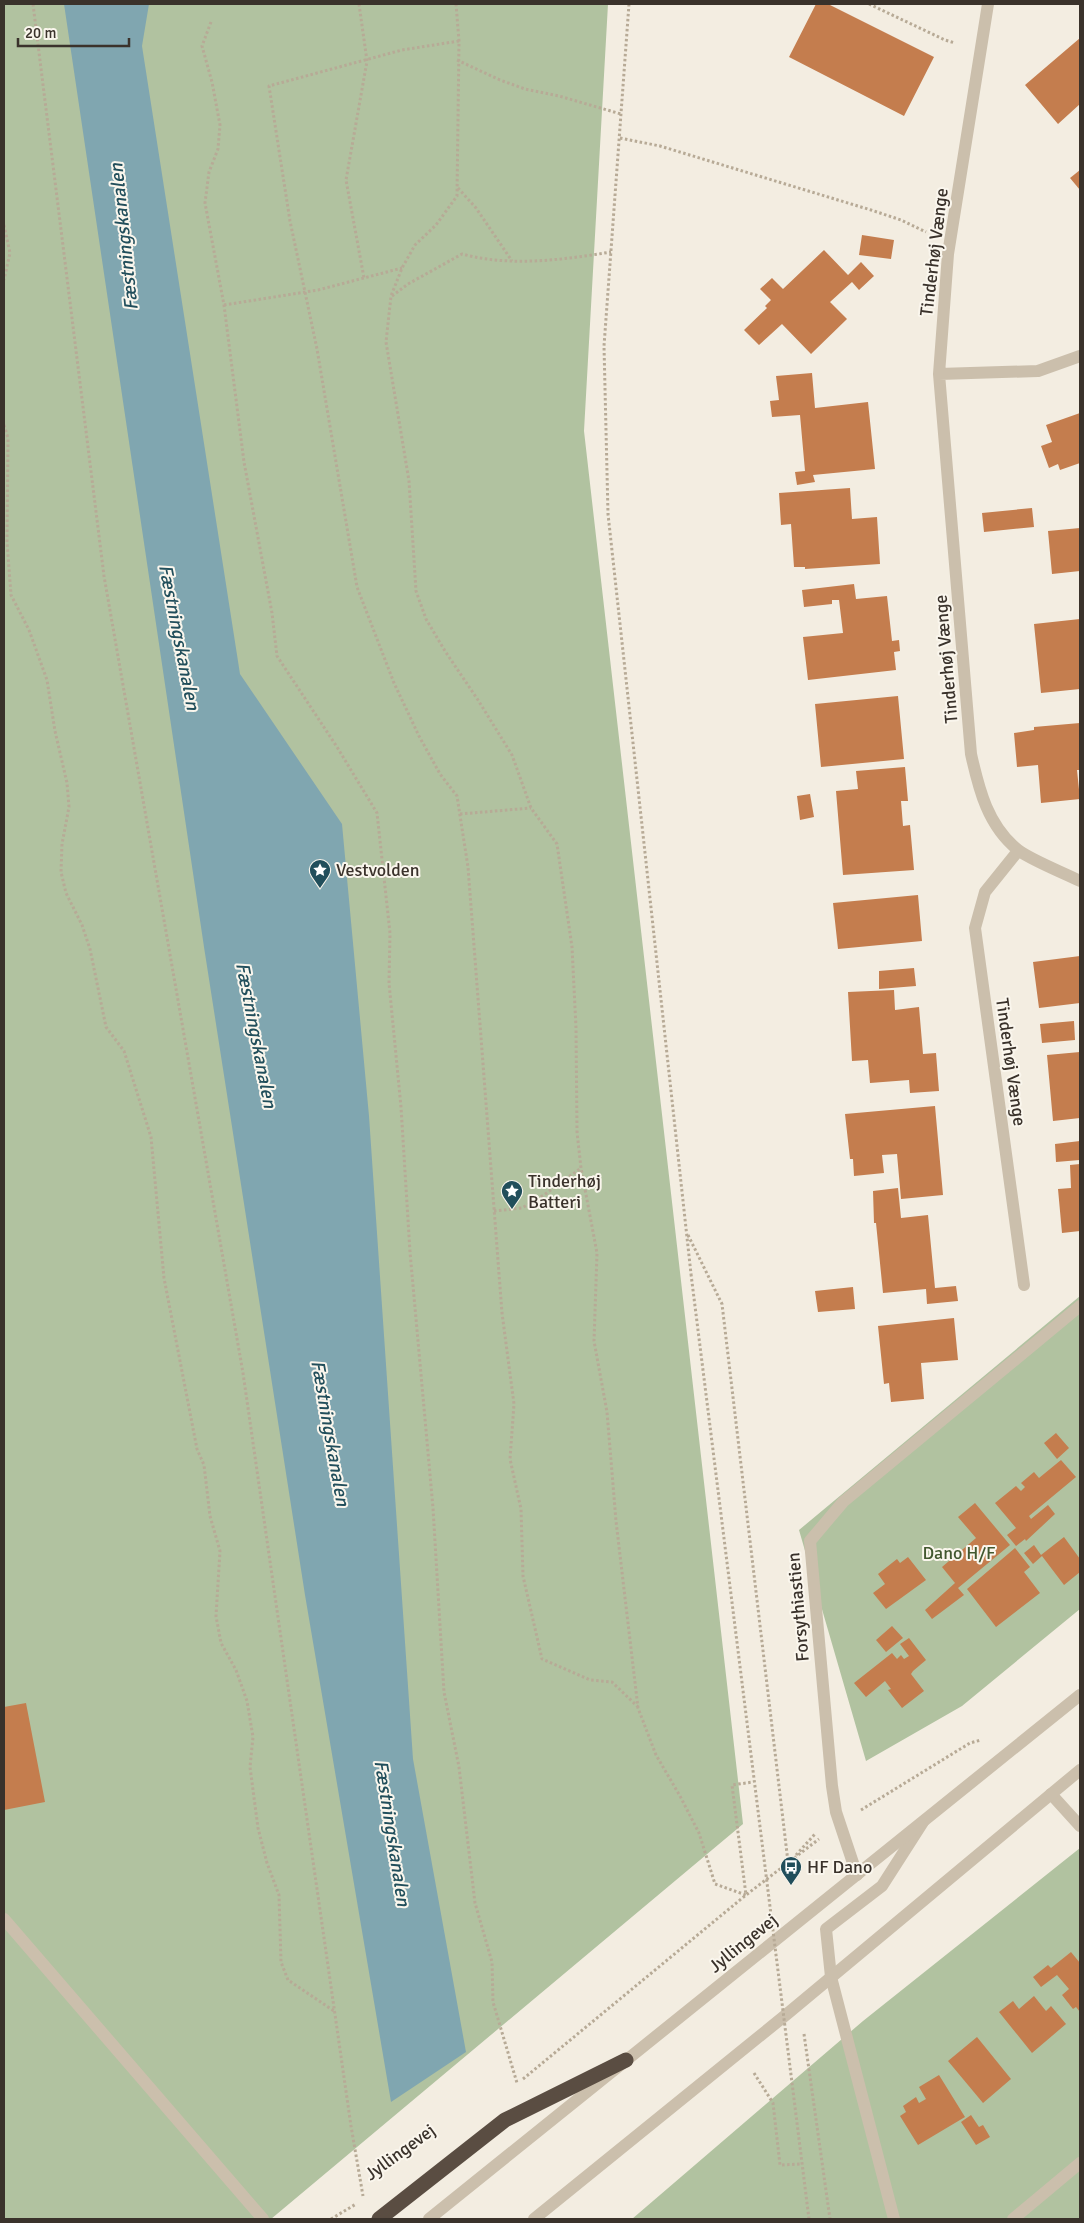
<svg xmlns="http://www.w3.org/2000/svg" width="1084" height="2223" viewBox="0 0 1084 2223" font-family="Signika,sans-serif">
  <style>
    .green { fill: #b1c2a0 }
    .water { fill: #80a6b0 }
    .building { fill: #c47d4e }
    .lines { fill: none; stroke-linecap: round; stroke-linejoin: round }
    .path { stroke: #b7aa96; stroke-width: 3; stroke-dasharray: 2.5 2.5; stroke-linecap: butt }
    .service { stroke: #cbbfac; stroke-width: 12 }
    .minor { stroke: #cbbfac; stroke-width: 12 }
    .tertiary { stroke: #cbbfac; stroke-width: 12 }
    .motorway { stroke: #5a4d42; stroke-width: 15 }
    .path-bridge { stroke: #b7aa96; stroke-width: 3; stroke-dasharray: 2.5 2.5; stroke-linecap: butt }
    .labels { text-anchor: middle; stroke-width: 4; stroke-linejoin: round; paint-order: stroke }
    .street-label { font-size: 18px; fill: #3a322b; stroke: #faf6ed }
    .poi-label { font-size: 18px; fill: #3a322b; stroke: #faf6ed; text-anchor: start }
    .park-label { font-size: 18px; fill: #42582f; stroke: #faf6ed }
    .water-label { font-size: 19px; font-style: italic; fill: #214e5b; stroke: #faf6ed }
  </style>
  <rect width="100%" height="100%" fill="#f3ede1"/>
  <!-- green -->
  <path class="green" d="M4,4H608L584,431L743,1824L271,2219H4Z
    M1080,1296V1609L962,1706L866,1761L799,1530Z
    M1080,1848V2219H632L863,2021Z"/>
  <!-- water -->
  <path class="water" d="M64,4H149L142,46L240,674L342,824L369,1116L413,1759L466,2052L391,2102L305,1595L204,947Z"/>
  <!-- building -->
  <path class="building" d="M816,4H828L934,57L904,116L789,57Z
    M1080,38V104L1058,124L1025,85Z
    M1080,170V190L1070,178Z
    M862,235L894,240L891,259L859,255Z
    M824,250L848,275L861,262L874,276L859,290L852,282L830,302L847,319L811,354L782,324L759,345L744,330L767,308L765,306L771,300L760,289L772,278L783,289Z
    M812,373L815,408L868,402L875,469L813,475L815,482L797,485L795,472L805,471L800,415L772,417L770,401L779,400L776,376Z
    M1080,413V463L1060,470L1058,464L1049,468L1041,446L1052,442L1046,425Z
    M850,488L852,519L877,517L880,564L805,569V567H794L791,524L781,525L779,493Z
    M1032,508L1034,527L984,532L982,513Z
    M1080,528V571L1052,574L1048,531Z
    M854,584L856,599L887,596L892,641L899,640L900,651L894,652L896,670L808,680L803,637L843,633L839,600H832V604L804,607L802,590Z
    M1080,619V689L1041,693L1034,624Z
    M898,696L904,759L821,767L815,704Z
    M1080,723V770H1077L1080,799L1041,803L1038,765L1017,767L1014,733L1034,730V727Z
    M905,767L908,801H901L903,826L910,825L914,870L843,875L836,791L858,789L856,771Z
    M810,794L814,817L800,820L797,796Z
    M918,895L922,941L838,949L833,903Z
    M1080,956V1003L1039,1008L1033,962Z
    M914,968L916,986L879,989V971Z
    M894,990L895,1010L919,1007L923,1054L936,1053L939,1091L910,1093L909,1080L870,1083L868,1060L852,1061L848,992Z
    M1074,1021L1075,1040L1042,1043L1040,1024Z
    M1080,1052V1118L1053,1121L1047,1055Z
    M935,1106L943,1195L901,1199L897,1154L882,1155L884,1173L854,1176L853,1159H850L845,1114Z
    M1080,1141V1160L1056,1162L1055,1144Z
    M1080,1164V1231L1062,1233L1058,1189L1071,1188L1070,1165Z
    M898,1188L901,1218L928,1215L935,1288L956,1286L958,1301L927,1304L926,1289L883,1293L876,1223H874L873,1191Z
    M853,1287L855,1309L818,1312L815,1291Z
    M954,1318L958,1360L921,1363L924,1399L891,1402L889,1383L884,1384L878,1326Z
    M1056,1433L1069,1448L1057,1459L1044,1443Z
    M1061,1460L1076,1477L1029,1516L1031,1519L1048,1505L1055,1514L1026,1541L1025,1539L1016,1546L1007,1535L1016,1528L995,1503L1016,1486L1021,1491L1025,1487L1021,1483L1034,1472L1039,1478Z
    M975,1503L1010,1545L958,1588L964,1595L932,1619L925,1610L955,1583L942,1567L976,1538L958,1517Z
    M1064,1537L1080,1559V1572L1064,1585L1042,1556L1033,1564L1024,1553L1034,1545L1041,1555Z
    M1015,1548L1030,1567L1024,1572L1040,1593L996,1627L967,1589Z
    M908,1557L926,1580L886,1609L873,1593L885,1584L878,1574L897,1559L900,1563Z
    M892,1626L903,1638L886,1652L876,1640Z
    M909,1638L926,1660L913,1671L911,1674L924,1691L902,1708L888,1690L891,1689L885,1681L866,1697L854,1683L892,1653L897,1659L901,1655L904,1659L909,1656L900,1644Z
    M26,1703L45,1802L4,1810V1707Z
    M1071,1952L1080,1963V2012L1076,2007L1073,2009L1062,1995L1069,1989L1057,1975L1041,1987L1033,1977L1048,1965L1051,1968Z
    M1034,1996L1046,2011L1051,2006L1066,2024L1032,2053L999,2012L1013,2001L1019,2009Z
    M977,2037L1011,2079L983,2103L948,2061Z
    M939,2075L965,2117L918,2145L900,2116L906,2112L903,2106L916,2097L919,2103L926,2099L919,2087Z
    M971,2115L979,2127L983,2125L990,2137L976,2145L961,2122Z"/>
  <g class="lines">
    <!-- path -->
    <path class="path" d="M33,4L104,576L243,1373L351,2126L363,2196
      M359,4L367,61L346,180L364,278
      M456,4L459,41L457,196L436,225L415,245L402,268L391,296L386,342L409,481L416,591L426,619L445,651L478,700L512,755L531,808L557,844L572,947L576,1028L577,1132L581,1168L597,1253L594,1341L607,1412L616,1521L638,1708L656,1755L680,1796L699,1833L715,1884L746,1895L732,1785L753,1782
      M629,4L604,346L608,514L691,1274
      M869,4L945,40L955,43
      M211,22L202,46L212,82L220,125L218,149L209,172L205,203L224,305L244,462L272,613L277,656L337,747L377,813L390,933L389,983L401,1107L410,1252L433,1508L444,1692L459,1767L475,1903L492,1962L493,2002L517,2083
      M459,41L402,50L269,86L290,221L317,349L357,587L394,683L419,736L440,774L457,796L468,867L502,1313L514,1404L510,1459L521,1509L523,1576L542,1659L590,1680L612,1682L638,1707
      M457,60L500,80L525,89L559,96L621,114
      M620,138L660,146L871,210L901,220L926,232
      M458,188L476,208L512,261
      M4,225L10,253L4,280
      M392,296L408,284L462,254C510,267 562,260 611,252
      M224,305L318,290L402,268
      M4,425L8,438L7,542L11,595L29,630L47,680L55,731L67,783L69,807L62,844L61,872L66,893L82,925L90,949L106,1027L124,1051L151,1137L164,1278L197,1449L204,1465L210,1516L220,1551L216,1616L221,1643L236,1670L247,1701L253,1737L250,1767L258,1828L267,1863L279,1895L281,1962L288,1980L334,2011
      M460,814L531,808
      M494,1211L522,1208L544,1195L581,1168
      M688,1235L722,1304L788,1862
      M861,1810L970,1743L981,1740
      M796,1855L815,1834
      M804,2034L830,2219
      M754,2073L773,2103L780,2165L802,2164
      M523,2079L746,1895L819,1839
      M331,2219L356,2204"/>
    <!-- service -->
    <path class="service" d="M857,1875L836,1812L832,1786L810,1541L843,1502L1080,1306
      M4,1919L263,2219
      M894,2219L831,1977L826,1929L882,1886L923,1822
      M1013,2219L1080,2163"/>
    <!-- minor -->
    <path class="minor" d="M988,4L948,254L939,374L971,754C979,790 988,826 1018,850C1031,860 1064,873 1080,881
      M939,374L1038,371L1080,356
      M1018,851L985,892L975,928L1024,1285
      M1051,1794L1080,1826"/>
    <!-- tertiary -->
    <path class="tertiary" d="M429,2219L1080,1695
      M534,2219L787,2014L1080,1770"/>
    <!-- motorway -->
    <path class="motorway" d="M379,2219L505,2120L626,2060"/>
    <!-- path-bridge -->
    <path class="path-bridge" d="M691,1274L809,2219"/>
  </g>
  <!-- icons -->
  <defs>
    <g id="sight-pin" transform="scale(1.125)"><path d="M0 17L-7.5 6A9.5 9.5 0 1 1 7.5 6Z" fill="#214e5b" stroke="#faf6ed"/><path d="M0-6L1.8-2.2L6-1.7L2.9 1.2L3.7 5.4L0 3.3L-3.7 5.4L-2.9 1.2L-6-1.7L-1.8-2.2Z" fill="#fff"/></g>
    <g id="bus-pin" transform="scale(1.125)"><path d="M0 17L-7.5 6A9.5 9.5 0 1 1 7.5 6Z" fill="#214e5b" stroke="#faf6ed"/><path d="M-5-6H5V4H4V6H2V4H-2V6H-4V4H-5ZM-3.5-4V0h7V-4ZM-3.5 1.2v1.5H-2V1.2ZM2 1.2v1.5H3.5V1.2Z" fill="#fff"/></g>
  </defs>
  <g fill-rule="evenodd">
    <use href="#sight-pin" x="320" y="870"/>
    <use href="#sight-pin" x="512" y="1191"/>
    <use href="#bus-pin" x="791" y="1867"/>
  </g>
  <g class="labels">
    <!-- street labels -->
    <g class="street-label">
      <text transform="translate(934 252) rotate(-83)" y="6">Tinderhøj Vænge</text>
      <text transform="translate(946 659) rotate(-95)" y="6">Tinderhøj Vænge</text>
      <text transform="translate(1011 1062) rotate(82)" y="6">Tinderhøj Vænge</text>
      <text transform="translate(798 1607) rotate(-95)" y="6">Forsythiastien</text>
      <text transform="translate(743 1943) rotate(-39)" y="6">Jyllingevej</text>
      <text transform="translate(400 2152) rotate(-36)" y="6">Jyllingevej</text>
    </g>
    <!-- poi labels -->
    <g class="poi-label">
      <text x="336" y="876">Vestvolden</text>
      <text x="528" y="1187">Tinderhøj<tspan x="528" dy="21">Batteri</tspan></text>
      <text x="807" y="1873">HF Dano</text>
    </g>
    <!-- park labels -->
    <g class="park-label">
      <text x="959" y="1559">Dano H/F</text>
    </g>
    <!-- water labels -->
    <g class="water-label">
      <text transform="translate(123 237) rotate(-96)" y="7">Fæstningskanalen</text>
      <text transform="translate(180 637) rotate(79)" y="7">Fæstningskanalen</text>
      <text transform="translate(257 1035) rotate(79)" y="7">Fæstningskanalen</text>
      <text transform="translate(331 1433) rotate(80)" y="7">Fæstningskanalen</text>
      <text transform="translate(393 1833) rotate(81)" y="7">Fæstningskanalen</text>
    </g>
  </g>
  <!-- border -->
  <rect width="1084" height="2223" fill="none" stroke="#3a322b" stroke-width="10"/>
  <!-- scale -->
  <path d="M18 38v8h111v-8" fill="none" stroke="#3a322b" stroke-width="2.5"/>
  <text x="25" y="38" font-size="15" fill="#3a322b" stroke="#faf6ed" stroke-width="4" paint-order="stroke">20 m</text>
</svg>
